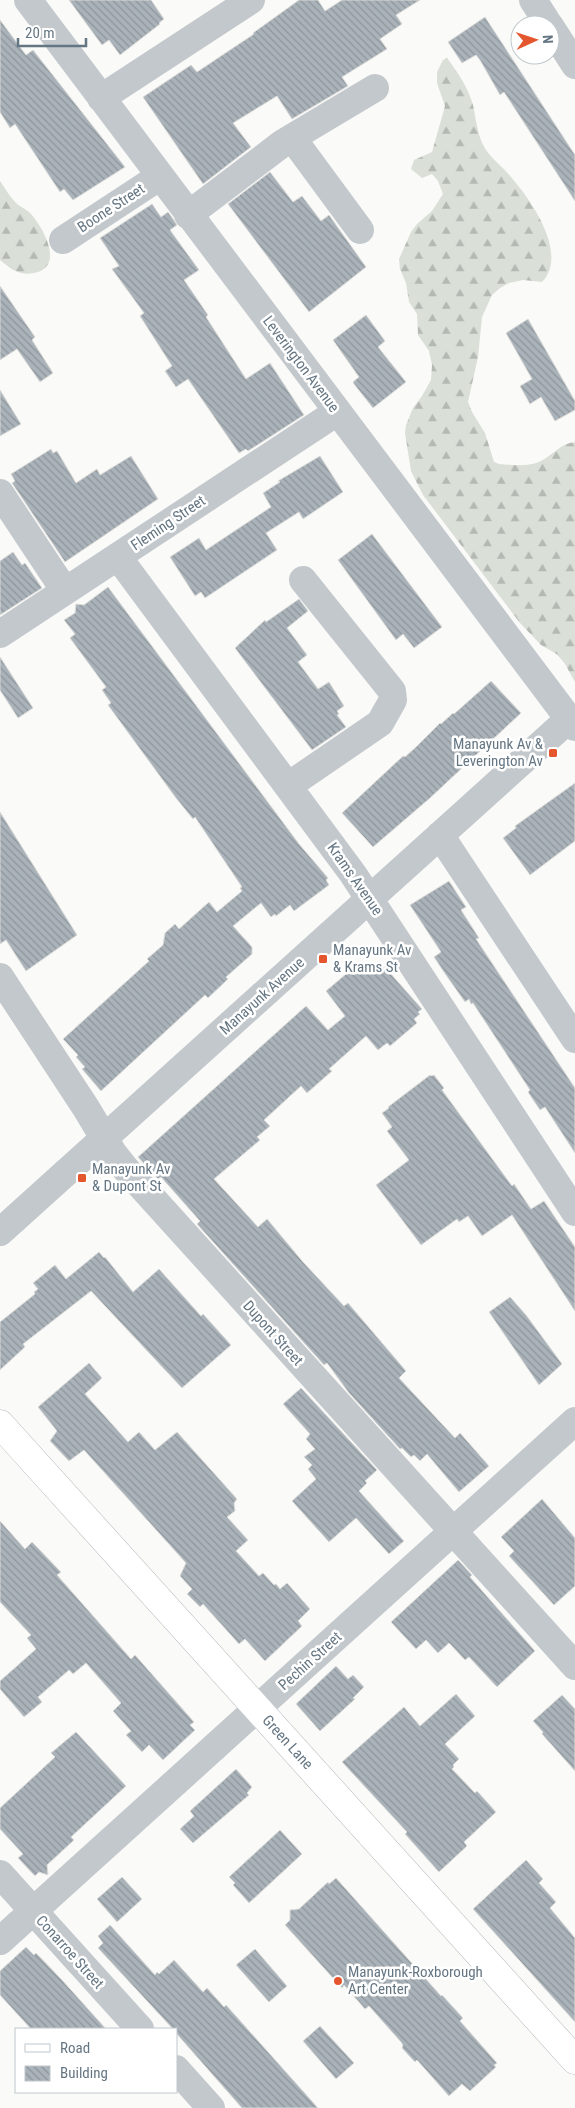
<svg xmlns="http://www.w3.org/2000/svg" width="575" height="2108" viewBox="0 0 575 2108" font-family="'Roboto Condensed',sans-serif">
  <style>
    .forest { fill: url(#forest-firs) }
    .building { fill: url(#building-back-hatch); stroke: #dcdcda }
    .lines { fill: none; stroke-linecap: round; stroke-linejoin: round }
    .major-casing { stroke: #b5babe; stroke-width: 29 }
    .minor { stroke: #c3c8cc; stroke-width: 28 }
    .major { stroke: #fff; stroke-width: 28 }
    .poi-dot { fill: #e4572e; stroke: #fff; stroke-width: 2 }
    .labels { text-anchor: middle; stroke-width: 5; stroke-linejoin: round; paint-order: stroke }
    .street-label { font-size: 15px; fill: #657683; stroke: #fff }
    .poi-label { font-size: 15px; fill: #657683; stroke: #fff; text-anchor: start }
  </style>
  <defs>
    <pattern id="forest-firs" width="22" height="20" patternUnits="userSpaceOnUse" patternTransform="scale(1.25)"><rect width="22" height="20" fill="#dadfd7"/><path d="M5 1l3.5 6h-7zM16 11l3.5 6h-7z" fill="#b4b9b4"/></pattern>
    <pattern id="building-back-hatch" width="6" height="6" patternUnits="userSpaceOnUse" patternTransform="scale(1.25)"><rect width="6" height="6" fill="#aab3b9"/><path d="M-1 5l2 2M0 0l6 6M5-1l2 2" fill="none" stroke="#8e969c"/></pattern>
  </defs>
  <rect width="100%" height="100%" fill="#fafaf8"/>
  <!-- forest -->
  <path class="forest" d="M447,58C458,73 468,87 473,105C476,119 477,132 483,145C490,158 502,166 511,177C531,200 569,254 542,282L523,280L509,283L500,288L492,295L482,317L478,357L468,402L472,412L485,433L494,462L499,464C511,465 530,467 541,461C554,454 560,444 575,442V682L565,664L558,655L541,645L520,623L498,594L423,495L411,471L405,433L406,425L413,408L422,396L431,380L432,365L429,351L418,335L417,314L409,302L406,283L400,269L399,259L411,232L417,224L432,211L443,194L438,181L432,174L422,178L411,169L414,160L432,152L445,106L437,83V72L443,60Z
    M0,181C5,188 10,197 16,203C20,207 27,209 31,214C44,229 65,267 34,273C19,276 11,269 0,260Z"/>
  <!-- building -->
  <path class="building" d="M69,0H151L164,19L159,23L160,24L120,55L109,40L102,45Z
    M299,0H318L325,11L342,0H420L396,15L402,24L380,39L387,49L342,77L348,86L292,119L277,96L233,123L251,147L203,184L143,97L191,65L197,72L254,34L253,33Z
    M485,17L575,155V201L504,92L500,95L480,60L476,55L462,63L448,42Z
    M0,20L26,55L33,50L125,167L73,200L64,189L60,192L15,124L10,128L0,112Z
    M270,172L293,202L302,196L321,221L329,215L366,267L309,312L228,204Z
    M152,204L161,217L168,212L173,219L177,225L170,230L199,270L184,280L208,315L206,317L246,379L270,363L304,415L248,451L246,449L239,453L188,379L176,387L165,371L172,366L140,316L144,313L112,269L119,266L100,238Z
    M0,286L35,337L32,340L53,373L40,382L17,349L0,360Z
    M366,315L385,341L378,347L406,382L373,408L354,384L353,382L359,377L333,340Z
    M528,319L575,401V410L555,421L541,397L530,404L520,386L532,379L506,333Z
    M0,390L21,424L0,436Z
    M51,449L53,453L57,451L76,483L97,469L100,475L131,456L158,499L65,562L12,483L15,481L11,474Z
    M320,456L343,492L303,519L299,512L266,533L277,550L205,598L201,592L195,596L170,557L199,538L206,550L236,530L271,507L263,493L280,482L278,481Z
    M372,534L442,627L414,648L403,634L396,640L338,560Z
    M13,552L22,565L25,563L42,588L0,615V561Z
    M108,587L299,844L328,878L326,880L329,885L294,911L290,905L276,916L275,914L271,917L261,903L233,926L252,947V954L226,977L228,979L208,998L205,995L101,1091L82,1069L85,1067L76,1057L78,1055L63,1039L149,961L147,959L163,945L165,933L175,924L179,929L209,902L217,912L242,891L240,888L242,887L195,817L193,819L176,798L108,705L111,703L102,690L106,687L70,638L75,634L64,620L75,613L76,604L84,605Z
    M299,599L308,611L287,628L307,655L298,662L318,689L329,682L344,706L337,711L339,714L337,715L346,727L312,750L235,648L265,620L266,622Z
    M0,657L33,708L18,718L0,690Z
    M491,681L521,713L430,798L373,847L342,813L403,756L405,757L417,746L440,723L441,724L453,713L454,714Z
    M575,783V841L530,875L503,838L516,828L515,826Z
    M0,812L77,935L26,971L6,940L0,944Z
    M449,881L466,907L461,910L479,938L476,939L575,1088V1153L545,1107L540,1110L528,1092L530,1090L473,1003L471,1004L469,999L465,1002L446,975L434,957L441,952L410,905Z
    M359,963L382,964L422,1009L418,1012L420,1014L414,1019L417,1023L390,1046L387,1043L378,1050L366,1036L329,1069L332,1071L307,1093L301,1086L264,1120L270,1126L257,1137L260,1140L214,1179L258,1227L267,1219L303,1262L344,1306L348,1303L406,1371L399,1378L455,1438L460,1433L489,1466L459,1492L427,1454L420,1461L414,1455L411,1457L402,1448L400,1449L349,1393L327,1363L324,1365L197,1224L200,1221L161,1177L158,1179L138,1157L306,1006L328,1030L345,1016L326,991Z
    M430,1075L431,1076L434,1075L444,1088L442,1090L512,1186L514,1184L531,1209L544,1201L575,1247V1311L512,1215L482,1236L468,1216L459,1222L457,1219L421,1245L376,1185L409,1160L387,1131L392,1127L382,1113L389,1108L388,1107Z
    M99,1252L104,1258L105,1257L133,1292L159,1269L201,1316L203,1314L231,1345L182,1388L91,1291L23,1344L25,1347L0,1370V1322L35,1294L34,1292L38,1289L33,1283L55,1265L66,1279Z
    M510,1297L526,1315L562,1364L539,1385L489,1312Z
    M89,1363L102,1378L85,1394L128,1442L139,1432L155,1450L177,1432L237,1499L234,1503L235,1511L227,1517L248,1540L236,1551L259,1576L263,1573L274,1585L276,1584L280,1589L287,1583L310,1609L298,1621L302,1626L265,1661L245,1639L239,1644L203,1604L200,1607L187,1594L192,1589L180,1576L186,1563L84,1450L69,1461L50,1441L57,1431L38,1407Z
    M301,1388L377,1470L365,1481L367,1483L359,1491L404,1541L389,1554L356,1518L329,1542L292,1501L316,1479L308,1469L312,1465L304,1457L315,1449L306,1439L310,1434L283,1404Z
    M542,1499L575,1538V1586L554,1605L509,1556L514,1551L501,1537Z
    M0,1521L25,1549L32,1542L61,1572L57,1575L131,1659L135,1655L194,1722L190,1725L195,1730L163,1760L149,1745L142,1752L126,1735L131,1731L113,1711L121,1703L86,1663L73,1674L69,1670L38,1697L42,1702L24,1717L0,1689V1681L36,1649L27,1638L31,1635L0,1602Z
    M458,1560L472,1575L470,1577L535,1651L497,1687L469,1657L465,1660L449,1643L438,1653L426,1640L416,1649L391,1622Z
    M336,1666L348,1679L353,1675L364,1687L353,1698L355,1699L320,1731L296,1704Z
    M456,1694L475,1716L445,1744L459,1759L453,1765L454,1767L452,1769L475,1793L477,1791L496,1812L464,1842L467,1846L439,1872L405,1834L407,1832L342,1762L404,1707L420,1726Z
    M562,1695L575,1709V1771L542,1734L543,1732L533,1721Z
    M76,1732L126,1786L71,1837L74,1840L47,1865L48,1875L39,1872L35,1876L18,1858L23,1854L0,1829V1808L55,1757L51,1753Z
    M236,1769L252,1787L247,1793L249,1795L193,1843L180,1829L194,1816L190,1811Z
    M280,1830L302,1854L249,1903L233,1885L235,1883L229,1877Z
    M526,1860L543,1879L539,1883L556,1902L550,1908L575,1938V2022L473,1909Z
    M122,1877L142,1899L117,1922L97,1899Z
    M336,1878L441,1996L442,1995L463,2018L460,2021L497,2063L494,2065L496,2067L470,2091L462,2084L449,2096L417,2060L415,2062L402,2048L403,2045L401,2042L369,2006L365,2009L344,1985L342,1988L285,1925L290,1920V1910L299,1909L328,1882L329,1884Z
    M110,1925L155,1975L157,1972L159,1974L174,1960L203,1992L207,1988L224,2007L226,2005L318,2108H242L176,2033V2029H173L98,1948L103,1943L98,1936Z
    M26,1947L34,1955L36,1953L62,1980L106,2029H31L0,1995V1971Z
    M255,1949L287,1986L269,2002L236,1965Z
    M320,2026L354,2063L336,2079L303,2041Z"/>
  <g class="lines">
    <!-- major casing -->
    <g class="major-casing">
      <g id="major">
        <path id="s1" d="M0,1424L575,2060"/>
      </g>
    </g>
    <!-- minor -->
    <path class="minor" d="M28,0L575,727
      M533,0L549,25
      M550,26L575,65
      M101,98L251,0
      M293,139L360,230
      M188,215L283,143L375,88
      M63,240L159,177
      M0,493L65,591
      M118,557L353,874L575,1212
      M0,634L337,412
      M288,786L380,723L393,700L392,691L303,580
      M440,835L575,1039
      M0,977L86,1108L113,1153L124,1167L575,1666
      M0,1232L569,719
      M0,1874L140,2029
      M0,1941L575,1421
      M176,2069L211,2108"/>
    <!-- major -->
    <use href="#major" class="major"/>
  </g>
  <!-- markers -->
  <g class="poi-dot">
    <rect x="548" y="748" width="10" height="10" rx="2.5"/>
    <rect x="318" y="954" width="10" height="10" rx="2.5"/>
    <rect x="77" y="1173" width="10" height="10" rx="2.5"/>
    <circle cx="338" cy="1981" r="5"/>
  </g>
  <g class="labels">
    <!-- street labels -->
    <g class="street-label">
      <text transform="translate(111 208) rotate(-33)" y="5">Boone Street</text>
      <text transform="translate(301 364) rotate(53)" y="5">Leverington Avenue</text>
      <text transform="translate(168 523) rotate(-34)" y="5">Fleming Street</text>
      <text transform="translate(355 879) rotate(55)" y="5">Krams Avenue</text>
      <text transform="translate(262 996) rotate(-42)" y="5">Manayunk Avenue</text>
      <text transform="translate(273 1333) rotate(48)" y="5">Dupont Street</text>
      <text transform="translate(310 1661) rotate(-42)" y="5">Pechin Street</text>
      <text dy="5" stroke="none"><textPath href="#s1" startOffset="429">Green Lane</textPath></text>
      <text transform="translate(70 1952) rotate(48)" y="5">Conarroe Street</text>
    </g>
    <!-- poi labels -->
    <g class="poi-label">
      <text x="543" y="749" text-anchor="end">Manayunk Av &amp;<tspan x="543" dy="17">Leverington Av</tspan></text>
      <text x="333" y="955">Manayunk Av<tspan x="333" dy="17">&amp; Krams St</tspan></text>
      <text x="92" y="1174">Manayunk Av<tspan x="92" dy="17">&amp; Dupont St</tspan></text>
      <text x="348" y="1977">Manayunk-Roxborough<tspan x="348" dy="17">Art Center</tspan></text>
    </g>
  </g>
  <!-- legend -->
  <rect x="15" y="2028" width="162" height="65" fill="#ffffff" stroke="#c1c8cd"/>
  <rect x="25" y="2044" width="25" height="8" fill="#ffffff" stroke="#c1c8cd"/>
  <text x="60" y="2053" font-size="15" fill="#657683">Road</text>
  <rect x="25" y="2066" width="25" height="15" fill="url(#building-back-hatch)" stroke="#c1c8cd"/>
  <text x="60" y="2078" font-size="15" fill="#657683">Building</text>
  <!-- north arrow -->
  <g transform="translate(535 40) rotate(87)"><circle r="24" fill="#ffffff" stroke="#c1c8cd"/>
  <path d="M0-4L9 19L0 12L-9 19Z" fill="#e4572e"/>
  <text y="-8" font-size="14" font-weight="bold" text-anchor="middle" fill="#657683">N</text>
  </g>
  <!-- scale -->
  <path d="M18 38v8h68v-8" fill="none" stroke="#657683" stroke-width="2.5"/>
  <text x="25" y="38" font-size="15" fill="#657683" stroke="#ffffff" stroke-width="4" paint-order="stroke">20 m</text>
</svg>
